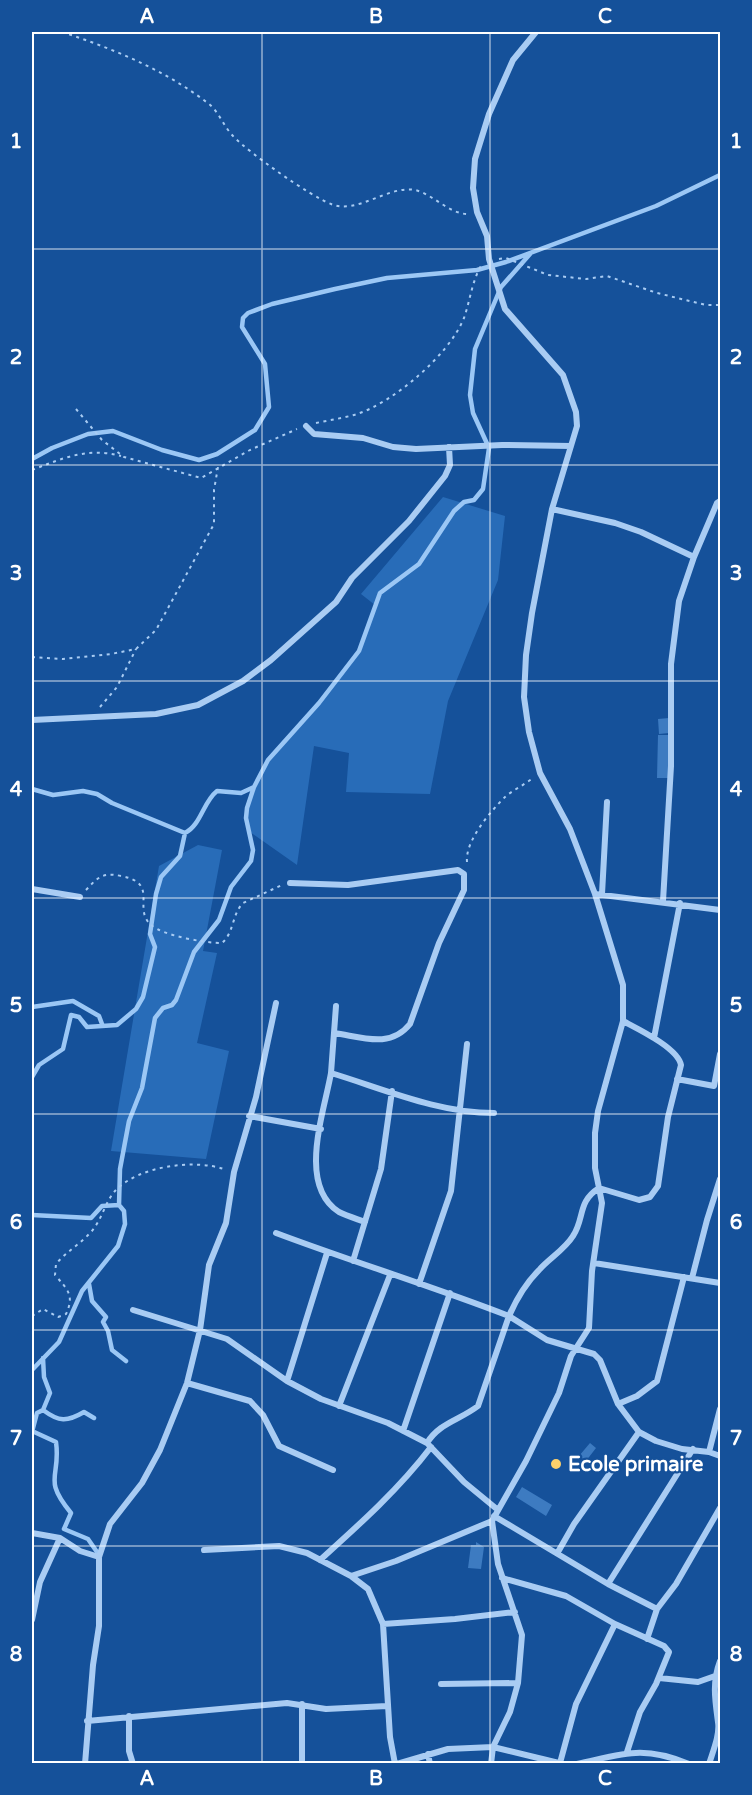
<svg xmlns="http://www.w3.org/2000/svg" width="752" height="1795" viewBox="0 0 752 1795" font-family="'Varela Round',sans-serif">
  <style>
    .green { fill: #286cb8 }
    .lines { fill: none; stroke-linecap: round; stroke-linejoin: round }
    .stream { stroke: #9bc7f5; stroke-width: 4.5 }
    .building { fill: #3d7bc1 }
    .path { stroke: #a9ccf3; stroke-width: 2; stroke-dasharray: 3 4.5; stroke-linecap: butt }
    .street { stroke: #a9ccf3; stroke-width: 6 }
    .grid { fill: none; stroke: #fff; stroke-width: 1.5; stroke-opacity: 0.55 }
    .poi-dot { fill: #ffd16b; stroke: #15519a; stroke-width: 2 }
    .labels { text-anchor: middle; stroke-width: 4.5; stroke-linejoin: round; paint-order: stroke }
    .poi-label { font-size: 20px; font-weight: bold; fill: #fff; stroke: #15519a; text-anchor: start }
    .neatline { fill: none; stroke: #fff; stroke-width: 2 }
    .grid-label { font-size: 20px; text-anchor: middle; font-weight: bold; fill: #fff }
  </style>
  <rect width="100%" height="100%" fill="#15519a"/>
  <!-- green -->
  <path class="green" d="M443,497L505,516L498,580L448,701L430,794L346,792L349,753L314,746L297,865L250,832C236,780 289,739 318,704C332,688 346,670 358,653C367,638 370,621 375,605L361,594Z
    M198,845L222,850L203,951L217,953L197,1043L229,1051L206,1159L111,1151L159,866Z"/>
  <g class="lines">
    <!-- stream -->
    <path class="stream" d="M32,459L52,448L88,434L113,431L162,450L199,460L217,454L255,430L269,407L265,364L242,327L243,318L248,313L272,304L335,289L387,278L477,270L506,262L656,206L720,175
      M32,789L53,795L83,791L97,794L112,803L185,833C201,825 203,802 217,791L241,793L254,787
      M32,1007L73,1001L99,1016L102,1024
      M32,1077L39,1065L63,1049L71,1015L79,1017L87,1027L117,1025L136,1009L143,997L155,947L150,934L156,894L161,877L180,856L185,833
      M32,1215L91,1218L102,1206L119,1205
      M89,1284L92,1301L106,1317L103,1322L108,1331L112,1350L126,1361
      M32,1370L59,1342L82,1291L118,1246L125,1224L124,1211L119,1205L120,1169L129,1121L142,1088L155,1018L163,1008L172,1005L176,1000L194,952L219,920L231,887L251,861L253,850L246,818L247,808L254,787L268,760L319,703L359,651L380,593L419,564L454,511L464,502L474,500L483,489L489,448L473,413L470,395L475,349L501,287L530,254
      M43,1410C59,1422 67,1422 84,1412L94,1418
      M32,1431L56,1442C61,1478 42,1478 71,1513L64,1529L88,1539L97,1552
      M32,1432L37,1413L43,1410L50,1393L44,1377L43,1358"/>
  </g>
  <!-- building -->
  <path class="building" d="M669,718V733L659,734L658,719Z
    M658,735H668V778H657Z
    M590,1443L596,1448L586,1461L579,1456Z
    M522,1487L552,1505L546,1516L516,1497Z
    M476,1542L484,1547L481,1569L468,1568L471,1545H476Z"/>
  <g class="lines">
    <!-- path -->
    <path class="path" d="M62,32C114,49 165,70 209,104C219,112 224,127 233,136C249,153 310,196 331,204C357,215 388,185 415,190C433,194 450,215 469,214
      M499,259L506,258L548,275L586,279L607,276L657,293L706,305H720
      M76,409L102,440L124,457L201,478L250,450L297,429
      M316,423C330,420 344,418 357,414C394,402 449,355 464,318C470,301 472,281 481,266
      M32,470C63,458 88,447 121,456
      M32,657L63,659L111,654L136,649L156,630L214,524V490L218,467
      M100,707L117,687L136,649
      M467,862C465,841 490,812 505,797C513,790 524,785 533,778
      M86,890C98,877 103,872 121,876C160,883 132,908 151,925C164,936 205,943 222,943C234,933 232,914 243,903L282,885
      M32,1316L43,1309L58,1317L66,1314C75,1295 67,1289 55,1275L56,1264C66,1252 80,1244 90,1233C102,1221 105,1201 116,1190C139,1166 194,1159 224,1169"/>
    <!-- street -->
    <path class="street" d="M306,426L314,434L363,438L393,447L416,449L502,445L571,446
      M552,509L615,523L641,532L694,557L679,601L671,664V766L663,901
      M694,557L717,503L720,501
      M32,720L156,714L198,705L243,681L271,660L336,602L352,578L409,521L445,476L450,465L449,447
      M290,883L348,885L458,870L464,874V890L439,943L410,1024C390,1049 362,1037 334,1033
      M32,889L80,897
      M595,894L720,910
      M602,894L607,802
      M336,1006L331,1073C384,1089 438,1113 494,1113
      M623,1021C638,1029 678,1048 681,1065L668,1117L658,1186L650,1197L639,1200L599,1188C577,1202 585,1218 573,1236C565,1249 550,1258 540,1269C527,1282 516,1300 509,1316L547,1340L594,1354L600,1360L618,1404L639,1432L656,1441L682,1449L709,1452L720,1456
      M654,1038L680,903
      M331,1073C324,1113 297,1185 339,1212C347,1216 357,1219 365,1222
      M677,1079L714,1086L720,1054
      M249,1116L321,1129
      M276,1233C353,1262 432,1286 509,1316L478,1406C460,1420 439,1423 427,1443
      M353,1261L381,1169L392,1091
      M594,1263L720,1283
      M692,1278L707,1220L720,1179
      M419,1284L451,1191L467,1044
      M133,1310L227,1339L287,1381L321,1399L388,1423L427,1443L464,1482L498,1510
      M287,1381L327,1253
      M187,1383L250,1401L263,1415L279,1446L333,1470
      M618,1404L637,1396L657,1381L684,1277
      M339,1406L390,1275
      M403,1431L450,1293
      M709,1452L720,1409
      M494,1516L608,1584L657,1609L647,1639
      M32,1533L60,1538L80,1551L99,1557
      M204,1550L279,1546L307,1553L351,1576L368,1589L383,1624L390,1737L395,1764
      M558,1552L574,1524L639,1432
      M320,1560C360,1524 399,1489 431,1447
      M351,1576L396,1561L492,1521
      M502,1578L566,1596L615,1624L664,1646L669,1652L656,1684L640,1712L627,1752
      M608,1584L693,1449
      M657,1609L676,1584L720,1508
      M32,1620L40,1582L60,1538
      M383,1624L455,1619L515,1612
      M659,1678L698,1682L715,1676
      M441,1684L518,1683
      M129,1716V1751L133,1764
      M87,1721L287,1703L326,1709L387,1706
      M428,1754L430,1764
      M560,1763L576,1704L615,1624
      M85,1764L93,1665L99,1626V1557L110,1524L142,1483L160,1450L187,1383L200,1330L209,1265L226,1223L234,1172L256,1097L276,1003
      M302,1764V1704
      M397,1764L448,1749L493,1747L563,1764
      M491,1764L493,1747L510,1712L518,1683L522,1635L498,1564L492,1521L526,1461L559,1393L571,1356L589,1328L592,1271L602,1203L595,1168V1133L598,1111L623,1021V985L595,894L570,829L540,773L529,732L524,697L526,655L532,613L552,509L577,426L576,412L563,375L505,309L489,259L487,236L477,212L473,188L475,159L489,114L513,60L536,32
      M577,1764C624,1754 642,1745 689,1764
      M709,1764C713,1751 720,1735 718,1722C715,1700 712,1682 720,1661"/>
  </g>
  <!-- grid -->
  <path class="grid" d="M262,32V1764M490,32V1764M32,249H720M32,465H720M32,681H720M32,898H720M32,1114H720M32,1330H720M32,1546H720"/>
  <!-- markers -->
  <circle class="poi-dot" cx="556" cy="1464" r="6"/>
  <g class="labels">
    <!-- poi labels -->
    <g class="poi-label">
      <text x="568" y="1471">Ecole primaire</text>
    </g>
  </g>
  <!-- border -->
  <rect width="752" height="1795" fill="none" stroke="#15519a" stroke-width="66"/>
  <rect x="33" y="33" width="686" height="1729" class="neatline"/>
  <g class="grid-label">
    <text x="147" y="23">A</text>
    <text x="376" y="23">B</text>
    <text x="605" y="23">C</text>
    <text x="16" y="148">1</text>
    <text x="736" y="148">1</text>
    <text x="16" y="364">2</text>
    <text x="736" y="364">2</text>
    <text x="16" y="580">3</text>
    <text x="736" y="580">3</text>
    <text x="16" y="796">4</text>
    <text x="736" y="796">4</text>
    <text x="16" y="1012">5</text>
    <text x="736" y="1012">5</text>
    <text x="16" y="1229">6</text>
    <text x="736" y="1229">6</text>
    <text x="16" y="1445">7</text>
    <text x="736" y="1445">7</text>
    <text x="16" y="1661">8</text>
    <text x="736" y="1661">8</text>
    <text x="147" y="1785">A</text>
    <text x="376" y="1785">B</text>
    <text x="605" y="1785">C</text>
  </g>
</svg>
